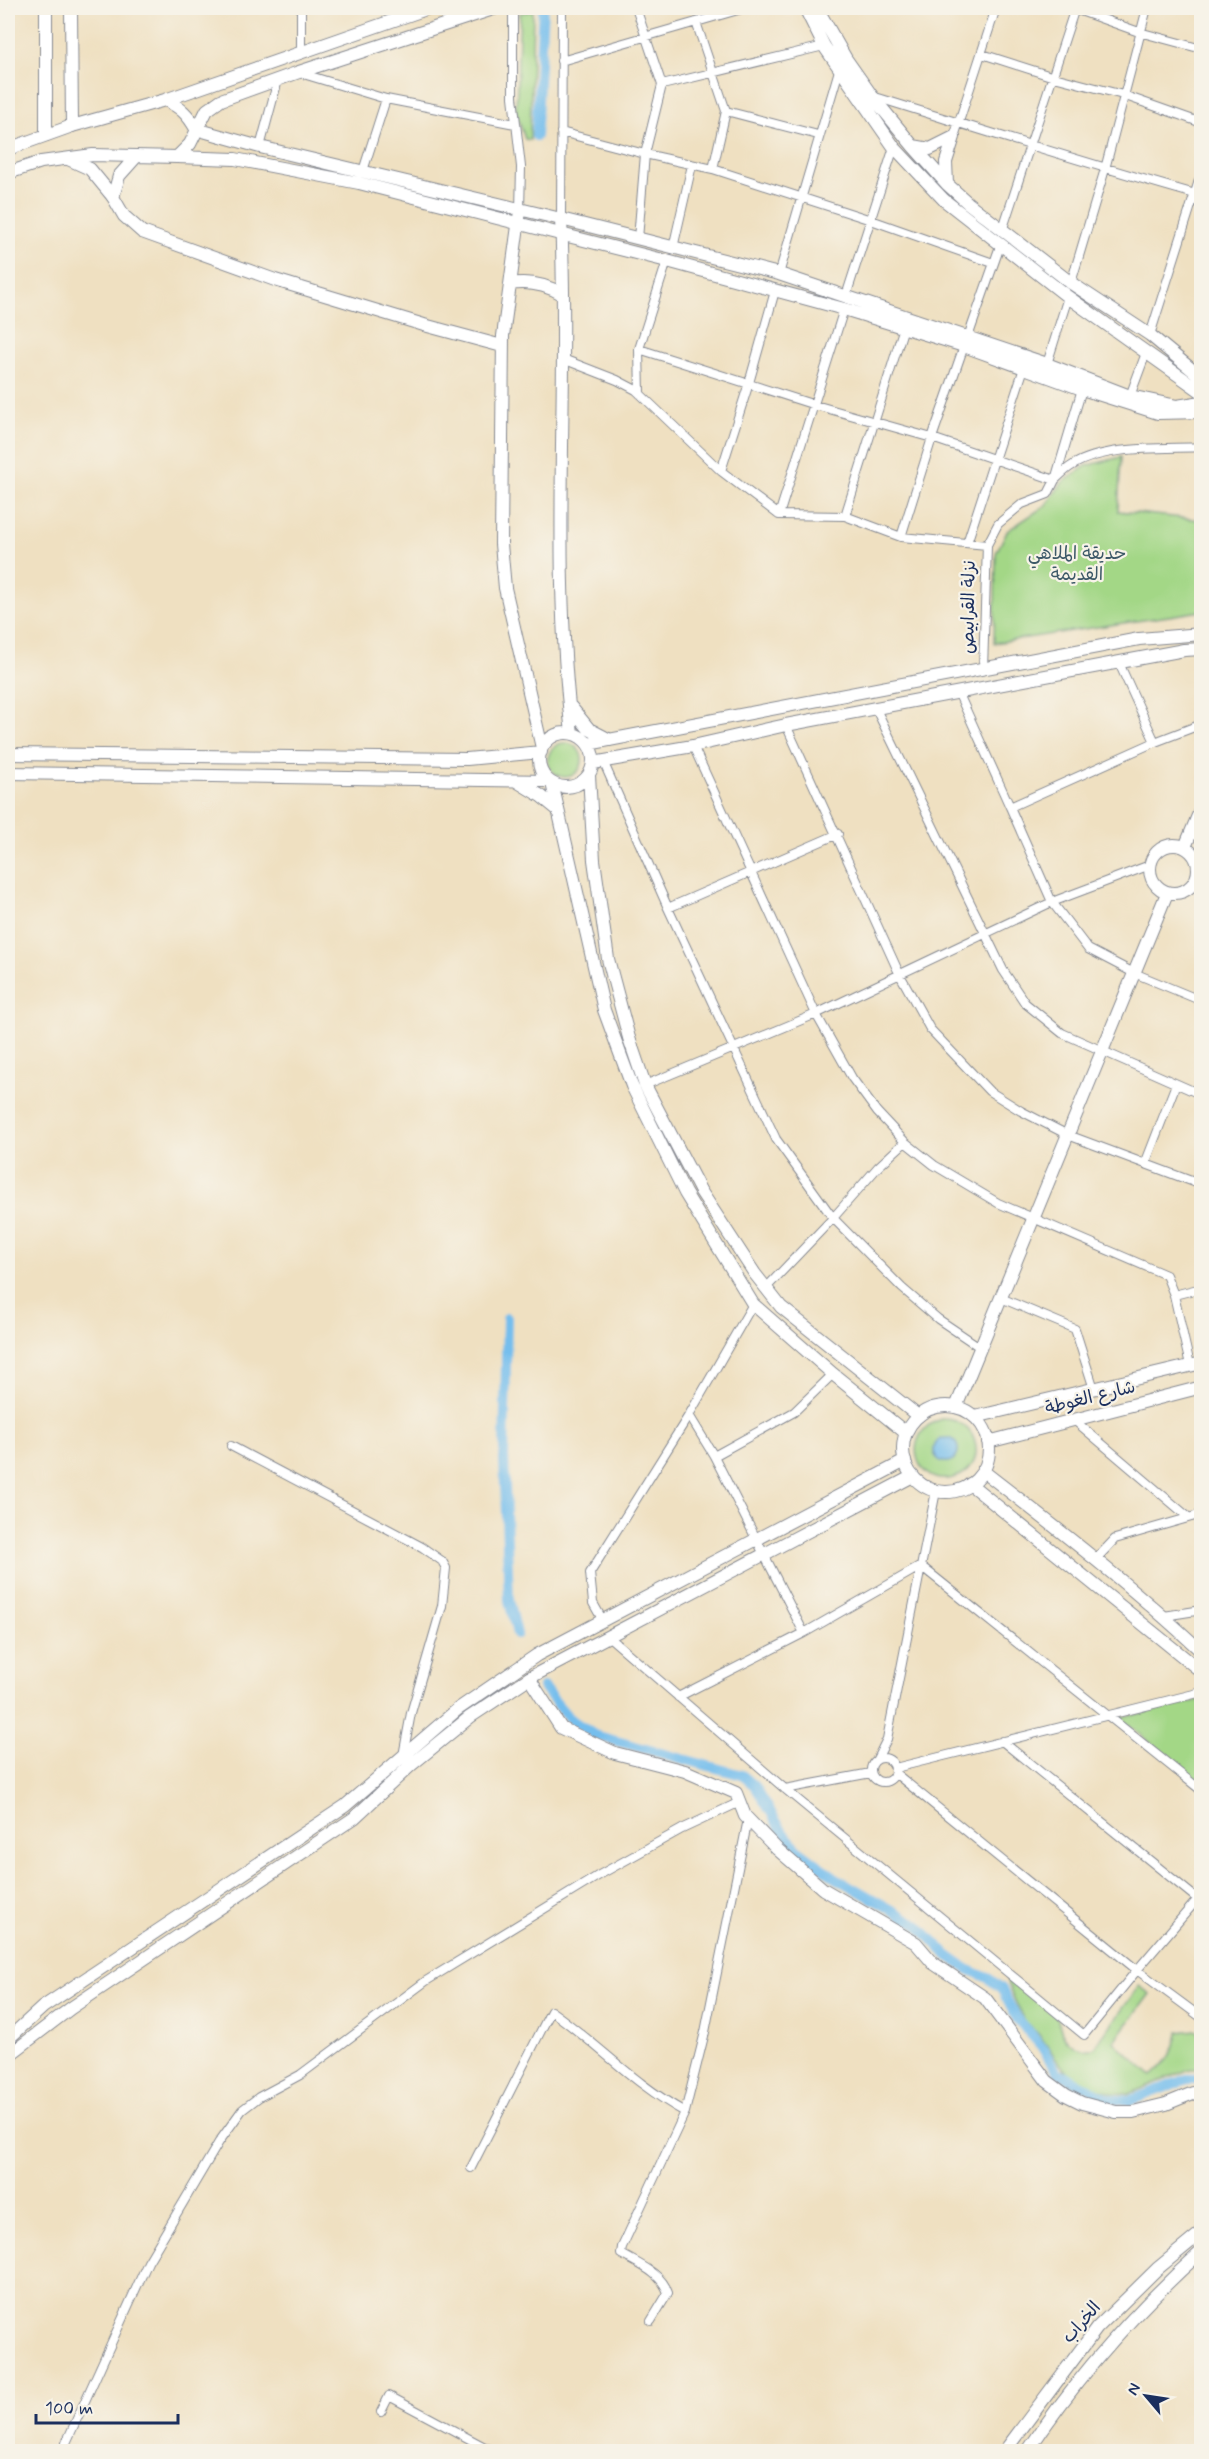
<svg xmlns="http://www.w3.org/2000/svg" width="1209" height="2459" viewBox="0 0 1209 2459" font-family="Mynerve,'Playpen Sans Arabic',sans-serif">
  <style>
    .green { fill: #a3d786; stroke: #5f8372; stroke-width: 1.5 }
    .water { fill: #74beed; stroke: #4876a6; stroke-width: 1.5 }
    .lines { fill: none; stroke-linecap: round; stroke-linejoin: round }
    .canal { stroke: #74beed; stroke-width: 10 }
    .street-casing { stroke: #858890; stroke-width: 10 }
    .secondary-casing { stroke: #858890; stroke-width: 14 }
    .primary-casing { stroke: #858890; stroke-width: 14 }
    .street { stroke: #fff; stroke-width: 8 }
    .secondary { stroke: #fff; stroke-width: 12 }
    .primary { stroke: #fff; stroke-width: 12 }
    .labels { text-anchor: middle; stroke-width: 4.5; stroke-linejoin: round; paint-order: stroke }
    .park-label { font-size: 18px; fill: #3d5968; stroke: #f7f3e8 }
    .street-label { font-size: 18px; fill: #1b2f5e; stroke: #f7f3e8 }
  </style>
  <rect width="100%" height="100%" fill="#f7f3e8"/>
  <filter id="ink" filterUnits="userSpaceOnUse"><feTurbulence type="fractalNoise" baseFrequency=".0167" numOctaves="2"/><feDisplacementMap in="SourceGraphic" scale="12" xChannelSelector="R" yChannelSelector="G"/><feConvolveMatrix kernelMatrix="1 2 1 2 8 2 1 2 1" color-interpolation-filters="sRGB"/></filter>
  <filter id="wash" filterUnits="userSpaceOnUse"><feTurbulence type="fractalNoise" baseFrequency=".008" numOctaves="4" result="noise"/><feDisplacementMap in="SourceGraphic" scale="24" xChannelSelector="R" yChannelSelector="G"/><feGaussianBlur stdDeviation="1.35" result="paint"/><feColorMatrix in="noise" values="0 0 0 0 0 0 0 0 0 0 0 0 0 0 0 0 0 1.4 0 .05"/><feComposite in="paint" operator="in"/></filter>
  <g filter="url(#wash)">
    <rect width="100%" height="100%" fill="#efe0c1"/>
    <!-- green -->
    <path class="green" d="M533,11L530,140L525,139L516,112L520,13Z
      M1121,457L1118,511L1201,520V611L994,643L996,553L1007,531L1045,506L1062,483L1086,466Z
      M548 760a17 17 0 1 1 34 0a17 17 0 1 1-34 0Z
      M941,1419C980,1417 990,1469 953,1478C914,1488 900,1432 941,1419Z
      M1199,1700L1202,1703L1201,1784L1120,1718Z
      M1011,1979C1025,1990 1041,2001 1055,2014C1059,2018 1058,2022 1060,2027C1064,2042 1080,2055 1095,2047L1139,1986L1150,1994L1114,2042L1152,2076C1167,2063 1175,2052 1178,2032L1195,2030L1201,2035V2069H1190L1129,2094L1113,2093L1089,2086L1071,2076L1060,2064L1040,2036L1024,2021L1008,1985L1007,1980Z"/>
    <!-- water -->
    <path class="water" d="M934 1450a12 12 0 1 1 24 0a12 12 0 1 1-24 0Z"/>
    <g class="lines">
      <!-- canal -->
      <path class="canal" d="M536,136L543,8
        M507,1318L504,1456L509,1600L517,1634
        M543,1687L569,1718L594,1735L742,1775L755,1786L784,1834L800,1851L836,1878L917,1924L947,1955L967,1969L988,1978L1001,1988L1017,2019L1041,2046L1057,2072L1109,2099L1129,2101L1187,2079H1202"/>
    </g>
  </g>
  <g filter="url(#ink)">
    <g class="lines">
      <!-- street casing -->
      <g class="street-casing">
        <path id="street" d="M513,8V97L521,167L520,211
          M636,8L662,85L645,154L638,239
          M1072,8L1139,32L1202,49
          M696,22L726,111L713,169
          M301,52V8
          M982,54L1054,77L1123,95L1202,123
          M561,61L745,8
          M300,73L386,99L515,124
          M662,85L824,46
          M872,96C982,130 1091,165 1202,196
          M726,111L818,135
          M561,132L645,154L713,169L871,220L993,263
          M954,137L996,8
          M260,147L278,80
          M363,171L386,99
          M561,219L562,8
          M1003,228L1075,8
          M673,248L692,165
          M779,274L840,67
          M1071,283L1105,169L1147,8
          M846,296L894,147
          M1150,335L1202,171
          M968,337L1000,246
          M639,349L815,405L932,438L1055,480C1060,475 1066,469 1073,465C1105,445 1164,449 1202,447
          M563,359L617,380L636,390L721,471L779,515L845,516L901,537L987,545
          M1047,364L1068,297
          M640,394L639,349L667,261
          M1130,396L1146,353
          M721,471L749,383L775,291
          M779,515L844,309
          M845,516L904,327
          M901,537L932,438L964,346
          M967,543L1024,368
          M1119,663L1155,742
          M983,669L987,545L998,524L1022,504L1048,494L1055,480L1082,389
          M958,692L1010,807
          M875,707L1003,970L1025,1003L1062,1033L1202,1095
          M1202,724L1155,742L1010,807L1052,902L1088,949L1134,973L1202,1001
          M786,725L899,973L930,1029L989,1091L1021,1111L1068,1135L1202,1185
          M693,746L816,1014L852,1078L877,1112L905,1142L934,1165L998,1203L1166,1275L1174,1295L1190,1365
          M603,761L668,908L776,1139L833,1218L766,1288
          M1197,861L1202,857
          M1195,882L1202,889
          M668,908L838,834
          M645,1085L816,1014L1052,902L1150,865
          M905,1142L878,1167L833,1218L902,1288L938,1319L981,1348
          M1145,1164L1176,1084
          M1174,1295L1202,1288
          M1001,1298L1075,1329L1094,1389
          M689,1415L714,1456L804,1633
          M1074,1420L1187,1516
          M231,1446L422,1547L442,1561L446,1568L442,1606L411,1713L403,1756
          M714,1456L794,1412L833,1374
          M1096,1559L1115,1539L1202,1514
          M1164,1616L1202,1610
          M602,1619L593,1603L590,1573L689,1415L753,1304
          M608,1636L785,1789L1084,2035L1137,1970L1202,2018
          M678,1697L804,1633L921,1566L1202,1791
          M1002,1741L1200,1901
          M871 1770a12 12 0 1 1 24 0a12 12 0 1 1-24 0Z
          M877,1759L887,1739L936,1491
          M895,1768L1202,1692
          M895,1773L1137,1970L1202,1894
          M785,1789L871,1773
          M471,2168L551,2011C597,2043 635,2085 685,2112
          M651,2321L668,2293C662,2273 638,2264 621,2254L622,2247L685,2112L705,2032L748,1819
          M381,2412L389,2396L494,2452
          M68,2452L66,2443L148,2262L219,2142L242,2110L259,2097L300,2075L426,1981L601,1874L682,1829L740,1802"/>
      </g>
      <!-- secondary casing -->
      <g class="secondary-casing">
        <path id="secondary" d="M46,8V135
          M71,8L72,126
          M68,159L90,169L113,197L124,216L142,232L275,280L424,325L502,346
          M520,211L503,336L501,544L505,588L542,748
          M561,219C569,391 551,562 572,733
          M510,284C529,281 545,284 562,294
          M571,707L589,729L610,740
          M539 760a27 27 0 1 1 54 0a27 27 0 1 1-54 0Z
          M588,744L1139,639L1202,634
          M8,754L467,759L541,752
          M593,763L693,746L786,725L1184,650L1202,649
          M8,773L548,781
          M589,775L594,860L608,959L629,1038L645,1085L700,1190L755,1274L781,1307L918,1416
          M518,782L541,796L557,809
          M552,783L604,1010L632,1086L685,1193L753,1304L833,1374L906,1433
          M1150 869a24 24 0 1 1 48 0a24 24 0 1 1-48 0Z
          M1185,847L1202,806
          M956,1407L1167,893
          M983,1471C1058,1529 1133,1587 1202,1652
          M970,1484L1202,1672
          M529,1678L561,1728L615,1753L685,1771L736,1793L745,1816L777,1849L823,1889L916,1943L933,1963L985,1998L1047,2081L1066,2095L1082,2103L1116,2112H1133L1166,2104L1193,2093L1202,2095
          M1004,2452L1097,2328L1157,2269L1202,2232
          M1027,2452C1076,2378 1136,2310 1202,2251"/>
      </g>
      <!-- primary casing -->
      <g class="primary-casing">
        <path id="primary" d="M805,8L824,46L894,147L944,200L1068,297L1202,392
          M817,8L846,59L872,96L913,146L947,184L968,203L1071,283L1150,335L1202,378
          M165,100C180,107 188,114 196,129L260,147L561,219L779,274L1047,364L1130,396L1177,406L1202,402
          M913,146L930,149L954,137
          M8,149L72,126L165,100L429,8
          M177,157L190,144L207,110L221,100L299,72L496,8
          M8,173L41,162L93,155L177,157L235,159L359,183L667,261L844,309L964,346L1082,389L1158,413L1202,412
          M947,184L946,162L954,137
          M113,197L119,176L136,157
          M903 1449a43 43 0 1 1 86 0a43 43 0 1 1-86 0Z
          M975,1417L1202,1363
          M988,1442L1202,1387
          M8,2039L43,2007L345,1806L458,1709L537,1655L905,1461
          M8,2056L71,2008L354,1818L411,1765L470,1717L529,1678L913,1476"/>
      </g>
      <!-- street -->
      <use href="#street" class="street"/>
      <!-- secondary -->
      <use href="#secondary" class="secondary"/>
      <!-- primary -->
      <use href="#primary" class="primary"/>
    </g>
  </g>
  <g class="labels">
    <!-- park labels -->
    <g class="park-label">
      <text x="1077" y="559">حديقة الملاهي<tspan x="1077" dy="21">القديمة</tspan></text>
    </g>
    <!-- street labels -->
    <g class="street-label">
      <text transform="translate(968 607) rotate(-89)" y="6">نزلة القرابيص</text>
      <text transform="translate(1090 1397) rotate(-14)" y="6">شارع الغوطة</text>
      <text transform="translate(1081 2322) rotate(-49)" y="6">الخراب</text>
    </g>
  </g>
  <!-- margin -->
  <rect width="1209" height="2459" fill="none" stroke="#f7f3e8" stroke-width="30"/>
  <!-- north arrow -->
  <g transform="translate(1146 2396) rotate(299)" stroke="#f7f3e8" stroke-width="4.5" paint-order="stroke">
  <path d="M0-4.5L10 22L0 15L-10 22Z" fill="#1b2f5e"/>
  <text y="-9" font-size="16" font-weight="bold" text-anchor="middle" fill="#1b2f5e">N</text>
  </g>
  <!-- scale -->
  <path d="M36 2414v9h142v-9" fill="none" stroke="#1b2f5e" stroke-width="3"/>
  <text x="45" y="2414" font-size="18" fill="#1b2f5e" stroke="#f7f3e8" stroke-width="4.5" paint-order="stroke">100 m</text>
</svg>
